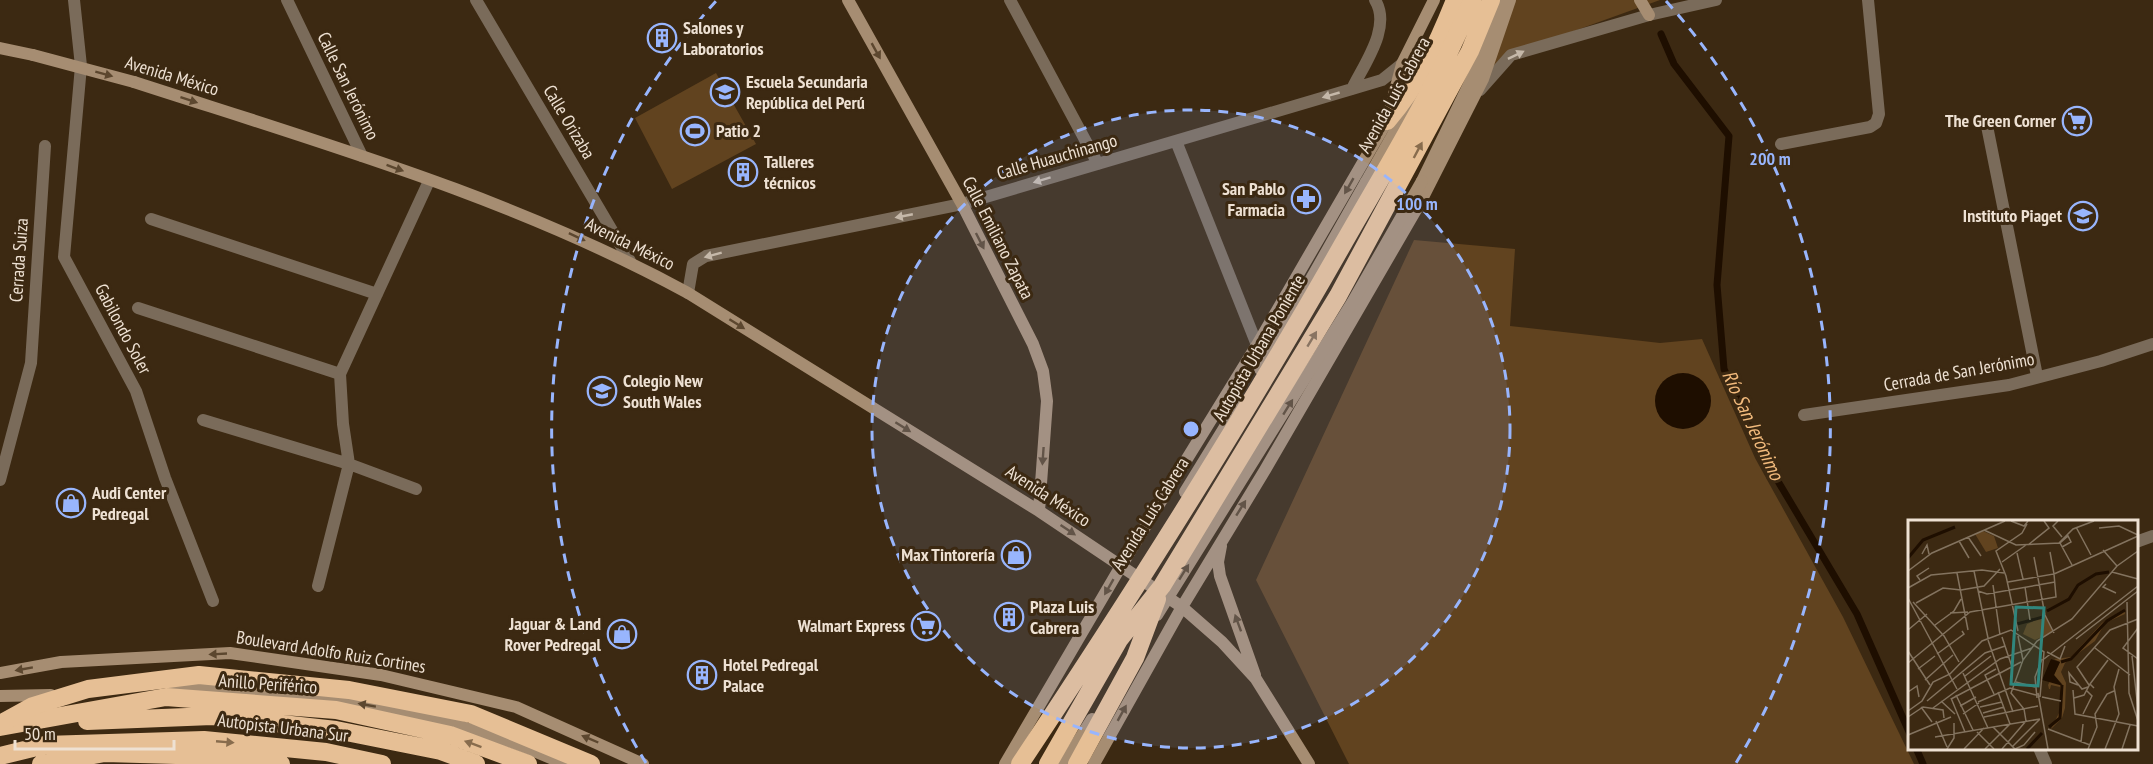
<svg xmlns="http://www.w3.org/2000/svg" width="2153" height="764" viewBox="0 0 2153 764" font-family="'PT Sans Narrow',sans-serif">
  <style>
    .green { fill: #61431f }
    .water { fill: #1e0e00 }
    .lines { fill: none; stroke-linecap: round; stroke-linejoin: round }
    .stream { stroke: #1e0e00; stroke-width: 7 }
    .street { stroke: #7a6b5a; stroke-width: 12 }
    .secondary { stroke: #a68d72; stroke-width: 12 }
    .highway { stroke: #e6bf95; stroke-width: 18 }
    .secondary-bridge { stroke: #a68d72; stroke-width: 12 }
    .highway-bridge { stroke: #e6bf95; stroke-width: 18 }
    .oneway { fill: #5c472f }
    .oneway2 { fill: #c5b8a9 }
    .oneway3 { fill: #886c4d }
    .ring { fill: none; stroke: #98b5fd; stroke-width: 3; stroke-dasharray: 10 8 }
    .labels { text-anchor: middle; stroke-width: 6; stroke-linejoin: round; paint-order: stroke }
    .poi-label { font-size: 18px; font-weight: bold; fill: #eee1d3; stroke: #3c2912; text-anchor: start }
    .street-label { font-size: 18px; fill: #eee1d3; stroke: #3c2912 }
    .water-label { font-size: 20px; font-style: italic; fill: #f2ba7c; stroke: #3c2912 }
    .inset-river { fill: none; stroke: #1e0e00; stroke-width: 3 }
    .inset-road { fill: none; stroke: #83735f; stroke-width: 1.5 }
    .view { fill: #30867d; fill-opacity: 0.15; stroke: #30867d; stroke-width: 3 }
    .inset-edge { fill: none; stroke: #eee1d3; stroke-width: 3 }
    .centre { fill: #98b5fd; stroke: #3c2912; stroke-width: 3 }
    .ring-label { font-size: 18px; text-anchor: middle; font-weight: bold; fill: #98b5fd; stroke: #3c2912; stroke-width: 6; stroke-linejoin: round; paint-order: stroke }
  </style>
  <rect width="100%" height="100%" fill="#3c2912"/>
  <!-- green -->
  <path class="green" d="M1512,0H1660L1510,54L1483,85Z
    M716,73L756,144L672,189L635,118Z
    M1414,240L1515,249L1510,326L1660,343L1702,339L1755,458L1843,617L1914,764H1349L1256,580Z"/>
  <!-- water -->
  <path class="water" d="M1655 401a28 28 0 1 1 56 0a28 28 0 1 1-56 0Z"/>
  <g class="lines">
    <!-- stream -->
    <path class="stream" d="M1661,34L1674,64L1729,136L1717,285L1724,369L1760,451L1857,614L1910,734
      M1916,748L1923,764"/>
    <!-- street -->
    <path class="street" d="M74,0L81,66L64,257L136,391L165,478L213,601
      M287,0L362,156
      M476,0L630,261
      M1010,0L1098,164
      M1352,89C1364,64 1392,27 1375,0
      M1480,90L1511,55L1649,15L1716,0
      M1987,126L2037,376
      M1176,141L1257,345
      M1781,144L1870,127L1876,123L1879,114L1868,0
      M151,219L377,294
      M688,293L693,264L706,256L962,204L1352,89L1382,80L1402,64
      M138,308L340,374
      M1804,415L2009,385L2101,361L2153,344
      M203,420L349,464L416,489
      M0,480L31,363L45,146
      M2136,542L2153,536
      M318,586L349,464L343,424L340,374L429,181
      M2039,748L2046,764"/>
    <!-- secondary -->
    <path class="secondary" d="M848,0L962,204L1033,344L1043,371L1047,401L1039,511
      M1640,0L1649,15
      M0,48L33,55
      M134,82C322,143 514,198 688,293L1039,511L1182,607L1222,642L1256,679L1309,764
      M1422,181L1473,76L1503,0
      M1366,182L1414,98
      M1221,546L1218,562L1220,576L1255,675
      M0,673L61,662L230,653L381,675L516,707L643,764
      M173,686L188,685C316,696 446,709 564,764
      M0,696L51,695
      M1005,764L1121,566L1257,345L1387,121L1402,64L1434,0
      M1094,764L1182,607L1265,470L1420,203L1483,79L1510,0"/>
    <!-- highway -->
    <path class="highway" d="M1387,121C1419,84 1437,45 1455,0
      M87,721L212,716L336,730L441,751L476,764
      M0,727L166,697L336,710L450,735L528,764
      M0,756L45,745L204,740L326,752L382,764
      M41,764L105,753L246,757L281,764"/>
    <!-- secondary-bridge -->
    <path class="secondary-bridge" d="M33,55L134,82
      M1260,369L1366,182
      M1185,492L1239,404
      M1157,615L1352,303L1422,181
      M1064,764L1092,719"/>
    <!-- highway-bridge -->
    <path class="highway-bridge" d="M0,724L33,706L88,689L199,675L349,690L471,714L591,764
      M1020,764C1133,594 1242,422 1343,244C1388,165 1438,85 1472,0
      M1048,764L1119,640L1162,586L1338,296L1470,51L1491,0
      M1077,764L1135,658L1157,599"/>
  </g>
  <!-- one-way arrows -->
  <defs><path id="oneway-solid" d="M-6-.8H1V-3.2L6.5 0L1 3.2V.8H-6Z" transform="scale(1.5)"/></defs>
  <g class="oneway">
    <use href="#oneway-solid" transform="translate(876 51) rotate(61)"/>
    <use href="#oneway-solid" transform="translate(104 74) rotate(15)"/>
    <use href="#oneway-solid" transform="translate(189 100) rotate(18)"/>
    <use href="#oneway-solid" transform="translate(395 168) rotate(20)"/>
    <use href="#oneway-solid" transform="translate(1349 186) rotate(120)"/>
    <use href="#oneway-solid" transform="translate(577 237) rotate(25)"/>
    <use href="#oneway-solid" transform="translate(980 241) rotate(63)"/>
    <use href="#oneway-solid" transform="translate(737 324) rotate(32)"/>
    <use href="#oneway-solid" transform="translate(1288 407) rotate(-58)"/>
    <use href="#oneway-solid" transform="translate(903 427) rotate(32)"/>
    <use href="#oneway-solid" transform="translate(1043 456) rotate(94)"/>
    <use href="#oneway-solid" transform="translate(1241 508) rotate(-58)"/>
    <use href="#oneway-solid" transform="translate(1068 530) rotate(34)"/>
    <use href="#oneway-solid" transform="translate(1184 572) rotate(-58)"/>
    <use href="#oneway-solid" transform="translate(1109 587) rotate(120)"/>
    <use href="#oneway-solid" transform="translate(1238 623) rotate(-110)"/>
    <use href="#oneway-solid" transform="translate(218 654) rotate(177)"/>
    <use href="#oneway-solid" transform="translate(24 669) rotate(170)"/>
    <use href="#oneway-solid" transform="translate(367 705) rotate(-170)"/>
    <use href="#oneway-solid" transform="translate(1122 713) rotate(-61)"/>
    <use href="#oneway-solid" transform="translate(590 739) rotate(-157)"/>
  </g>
  <g class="oneway2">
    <use href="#oneway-solid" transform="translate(1516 55) rotate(-26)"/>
    <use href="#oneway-solid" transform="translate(1331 95) rotate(164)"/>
    <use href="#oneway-solid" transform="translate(1042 180) rotate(163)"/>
    <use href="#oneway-solid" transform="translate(904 216) rotate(169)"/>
    <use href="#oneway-solid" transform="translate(713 255) rotate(165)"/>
  </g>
  <g class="oneway3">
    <use href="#oneway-solid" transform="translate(1418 150) rotate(-62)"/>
    <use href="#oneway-solid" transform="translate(1312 339) rotate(-59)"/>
    <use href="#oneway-solid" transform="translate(225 742) rotate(5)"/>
    <use href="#oneway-solid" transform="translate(473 744) rotate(-160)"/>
  </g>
  <!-- distance rings -->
  <circle cx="1191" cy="429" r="319" fill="#98b5fd" fill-opacity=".12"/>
  <g class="ring">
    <circle cx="1191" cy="429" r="319"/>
    <path d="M646 763A639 639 0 0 1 716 1M1666 1A639 639 0 0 1 1736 763"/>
  </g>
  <!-- icons -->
  <defs>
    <g id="building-ring" transform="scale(1.5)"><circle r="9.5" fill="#3c2912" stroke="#98b5fd" stroke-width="1.5"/><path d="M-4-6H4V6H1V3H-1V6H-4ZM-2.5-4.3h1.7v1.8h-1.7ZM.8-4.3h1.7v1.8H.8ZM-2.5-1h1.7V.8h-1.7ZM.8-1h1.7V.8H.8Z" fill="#98b5fd"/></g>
    <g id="school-ring" transform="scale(1.5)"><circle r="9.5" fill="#3c2912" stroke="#98b5fd" stroke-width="1.5"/><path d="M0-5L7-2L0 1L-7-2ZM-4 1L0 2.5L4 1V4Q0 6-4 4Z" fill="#98b5fd"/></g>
    <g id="supermarket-ring" transform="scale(1.5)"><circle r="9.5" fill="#3c2912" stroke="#98b5fd" stroke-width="1.5"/><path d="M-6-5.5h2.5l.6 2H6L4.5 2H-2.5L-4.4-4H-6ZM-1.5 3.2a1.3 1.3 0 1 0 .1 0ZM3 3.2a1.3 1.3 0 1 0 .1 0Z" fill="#98b5fd"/></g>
    <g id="stadium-ring" transform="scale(1.5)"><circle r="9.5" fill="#3c2912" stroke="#98b5fd" stroke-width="1.5"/><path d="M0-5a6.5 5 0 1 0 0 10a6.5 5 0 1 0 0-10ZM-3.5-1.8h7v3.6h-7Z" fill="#98b5fd"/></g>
    <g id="pharmacy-ring" transform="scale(1.5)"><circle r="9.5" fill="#3c2912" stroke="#98b5fd" stroke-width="1.5"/><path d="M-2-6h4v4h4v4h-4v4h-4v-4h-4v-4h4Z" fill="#98b5fd"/></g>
    <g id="shop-ring" transform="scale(1.5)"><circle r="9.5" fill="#3c2912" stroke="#98b5fd" stroke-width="1.5"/><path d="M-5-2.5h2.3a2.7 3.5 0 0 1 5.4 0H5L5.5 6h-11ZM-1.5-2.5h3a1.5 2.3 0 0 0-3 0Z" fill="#98b5fd"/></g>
  </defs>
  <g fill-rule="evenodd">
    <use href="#building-ring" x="662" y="38"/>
    <use href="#school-ring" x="725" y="92"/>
    <use href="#supermarket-ring" x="2077" y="121"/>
    <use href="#stadium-ring" x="695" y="131"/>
    <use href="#building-ring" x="743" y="172"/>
    <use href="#pharmacy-ring" x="1306" y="199"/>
    <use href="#school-ring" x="2083" y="216"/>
    <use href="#school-ring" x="602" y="391"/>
    <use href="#shop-ring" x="71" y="503"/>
    <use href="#shop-ring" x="1016" y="555"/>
    <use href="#building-ring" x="1009" y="617"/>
    <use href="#supermarket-ring" x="926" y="626"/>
    <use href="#shop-ring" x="622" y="634"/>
    <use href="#building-ring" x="702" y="675"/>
  </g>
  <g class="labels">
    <!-- poi labels -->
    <g class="poi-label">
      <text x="683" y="34">Salones y<tspan x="683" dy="21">Laboratorios</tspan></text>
      <text x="746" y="88">Escuela Secundaria<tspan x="746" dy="21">República del Perú</tspan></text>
      <text x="2056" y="127" text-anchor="end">The Green Corner</text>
      <text x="716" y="137">Patio 2</text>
      <text x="764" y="168">Talleres<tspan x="764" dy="21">técnicos</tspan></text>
      <text x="1285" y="195" text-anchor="end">San Pablo<tspan x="1285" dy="21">Farmacia</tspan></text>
      <text x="2062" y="222" text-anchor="end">Instituto Piaget</text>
      <text x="623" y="387">Colegio New<tspan x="623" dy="21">South Wales</tspan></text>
      <text x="92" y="499">Audi Center<tspan x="92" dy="21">Pedregal</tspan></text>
      <text x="995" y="561" text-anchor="end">Max Tintorería</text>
      <text x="1030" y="613">Plaza Luis<tspan x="1030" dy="21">Cabrera</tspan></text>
      <text x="601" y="630" text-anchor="end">Jaguar &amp; Land<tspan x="601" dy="21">Rover Pedregal</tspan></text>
      <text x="905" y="632" text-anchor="end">Walmart Express</text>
      <text x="723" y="671">Hotel Pedregal<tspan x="723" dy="21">Palace</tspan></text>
    </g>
    <!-- street labels -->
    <g class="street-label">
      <text transform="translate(172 76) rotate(17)" y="6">Avenida México</text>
      <text transform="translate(348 86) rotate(64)" y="6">Calle San Jerónimo</text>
      <text transform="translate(1394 95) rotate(-61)" y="6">Avenida Luis Cabrera</text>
      <text transform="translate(569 122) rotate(59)" y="6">Calle Orizaba</text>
      <text transform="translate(1057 157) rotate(-16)" y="6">Calle Huauchinango</text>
      <text transform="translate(998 238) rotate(63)" y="6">Calle Emiliano Zapata</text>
      <text transform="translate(630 244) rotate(26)" y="6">Avenida México</text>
      <text transform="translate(19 260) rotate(-86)" y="6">Cerrada Suiza</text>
      <text transform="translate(123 329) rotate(62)" y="6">Gabilondo Soler</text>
      <text transform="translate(1259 348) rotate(-60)" y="6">Autopista Urbana Poniente</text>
      <text transform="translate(1959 372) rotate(-10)" y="6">Cerrada de San Jerónimo</text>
      <text transform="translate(1048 496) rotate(33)" y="6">Avenida México</text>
      <text transform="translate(1150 514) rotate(-58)" y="6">Avenida Luis Cabrera</text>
      <text transform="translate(331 652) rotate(9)" y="6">Boulevard Adolfo Ruiz Cortines</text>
      <text transform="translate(268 684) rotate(4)" y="6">Anillo Periférico</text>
      <text transform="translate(283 728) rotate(7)" y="6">Autopista Urbana Sur</text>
    </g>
    <!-- water labels -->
    <g class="water-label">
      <text transform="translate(1753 425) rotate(65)" y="7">Río San Jerónimo</text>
    </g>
  </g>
  <!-- overview -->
  <g transform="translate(1908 520)">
    <rect width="230" height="230" fill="#3c2912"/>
    <path d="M75,11L86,16L90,28L78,32L67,14ZM216,89L217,94L197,103L187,121L157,143L153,152L158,163L157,188L154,198L143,209L154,187L152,167L143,165L142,169H141L140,165L142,161L155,165L146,155L152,142L146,139L163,137L194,103ZM137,96L145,112L127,120L115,114L119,104Z" fill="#61431f"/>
    <path d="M143,139L152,142L146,155L155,166L134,160Z" fill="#1e0e00"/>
    <path class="inset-river" d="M0,38L15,20L47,7M139,91L161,79L170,65L188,54L201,52M109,104L135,97M153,142L163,139L199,101L217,90M141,207L152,198L154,165M119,229L134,213"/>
    <path class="inset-road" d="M103,1L116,6L120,1M150,1L145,6L154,17M168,7L183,35M191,8L211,6L230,15M76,10L108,25L152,23L164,45M60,17L73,36M51,21L61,38M151,23L165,9L186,1M152,23L160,16L163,22L154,27M120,25L141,8L136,1M195,30L209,46M109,33L115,59M14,34L19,25L21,34M126,37L137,95L146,113M94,42L118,25M0,51L24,33L97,1M66,51L80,118M204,52L230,59M49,53L60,110M12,60L9,56L21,48M100,62L146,54L142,32M198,64L195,67L208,73M85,65L92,115M117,67L122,100M0,68L23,55L74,50L96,53M70,71L79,74L147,62M0,78L49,169M5,82L36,116L51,142M219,82L221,173L230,201M8,83L35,68L53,70L76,66L92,49M42,93L60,92M27,105L46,91L53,79M230,108L215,128L230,139M0,110L19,94M110,111L98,56L88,31L114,13L119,4M110,116L115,140M94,117L104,147M168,119L230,71M80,120L105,192M187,128L222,155M0,131L22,165M139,132L152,139L157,126M29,134L56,114L54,111M224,136L230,189M136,139L230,66M0,143L62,92L148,77L146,54L230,16M10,149L27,136M55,153L80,208M57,156L83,136M17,160L45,135M108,162L127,167M182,164L200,140M170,165L162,162L161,153L174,169L180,167M181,165L169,147L202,110L230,99M165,170L167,194L230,206M0,172L9,166L11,177M90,172L102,204M130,173L140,229M86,174L77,155L88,149M48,175L65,210M134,177L153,181M43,178L57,212M129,178L127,157L134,139M166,178L176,175L182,164L186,168M43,179L113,142M19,181L77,133L97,126M33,181L47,194M70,182L102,168L128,175M52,186L68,177M13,187L24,202M72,187L94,182M25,188L92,139L124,128M0,191L14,181L25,162L42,154L74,121L103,110L136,132L132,177M75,193L96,187M55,194L71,183M175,194L184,176L179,171M0,197L15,187L35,190L36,198M76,197L130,186M28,201L39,227M85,207L107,229L116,225L127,212M140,209L182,225M69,212L86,229M0,215L43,197M27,217L132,199M173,222L175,204M105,226L132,199M39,229L46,218V203M56,229L76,208M77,229L102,204M94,229L118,201L116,189L103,173L115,140L129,121L164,99L209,46L230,31M180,229L189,207L187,194L199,174L206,171M197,229L211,194L206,167L211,149M214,229L222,205"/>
    <path class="view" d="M108,87L136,88L130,166L103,164Z"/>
    <rect width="230" height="230" class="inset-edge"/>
  </g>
  <circle cx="1191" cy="429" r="9" class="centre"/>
  <g class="ring-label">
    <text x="1770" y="165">200 m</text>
    <text x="1417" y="210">100 m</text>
  </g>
  <!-- scale -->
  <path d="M15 740v9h159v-9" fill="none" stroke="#eee1d3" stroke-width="3"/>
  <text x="24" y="740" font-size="18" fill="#eee1d3" stroke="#3c2912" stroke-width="4.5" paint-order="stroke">50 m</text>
</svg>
